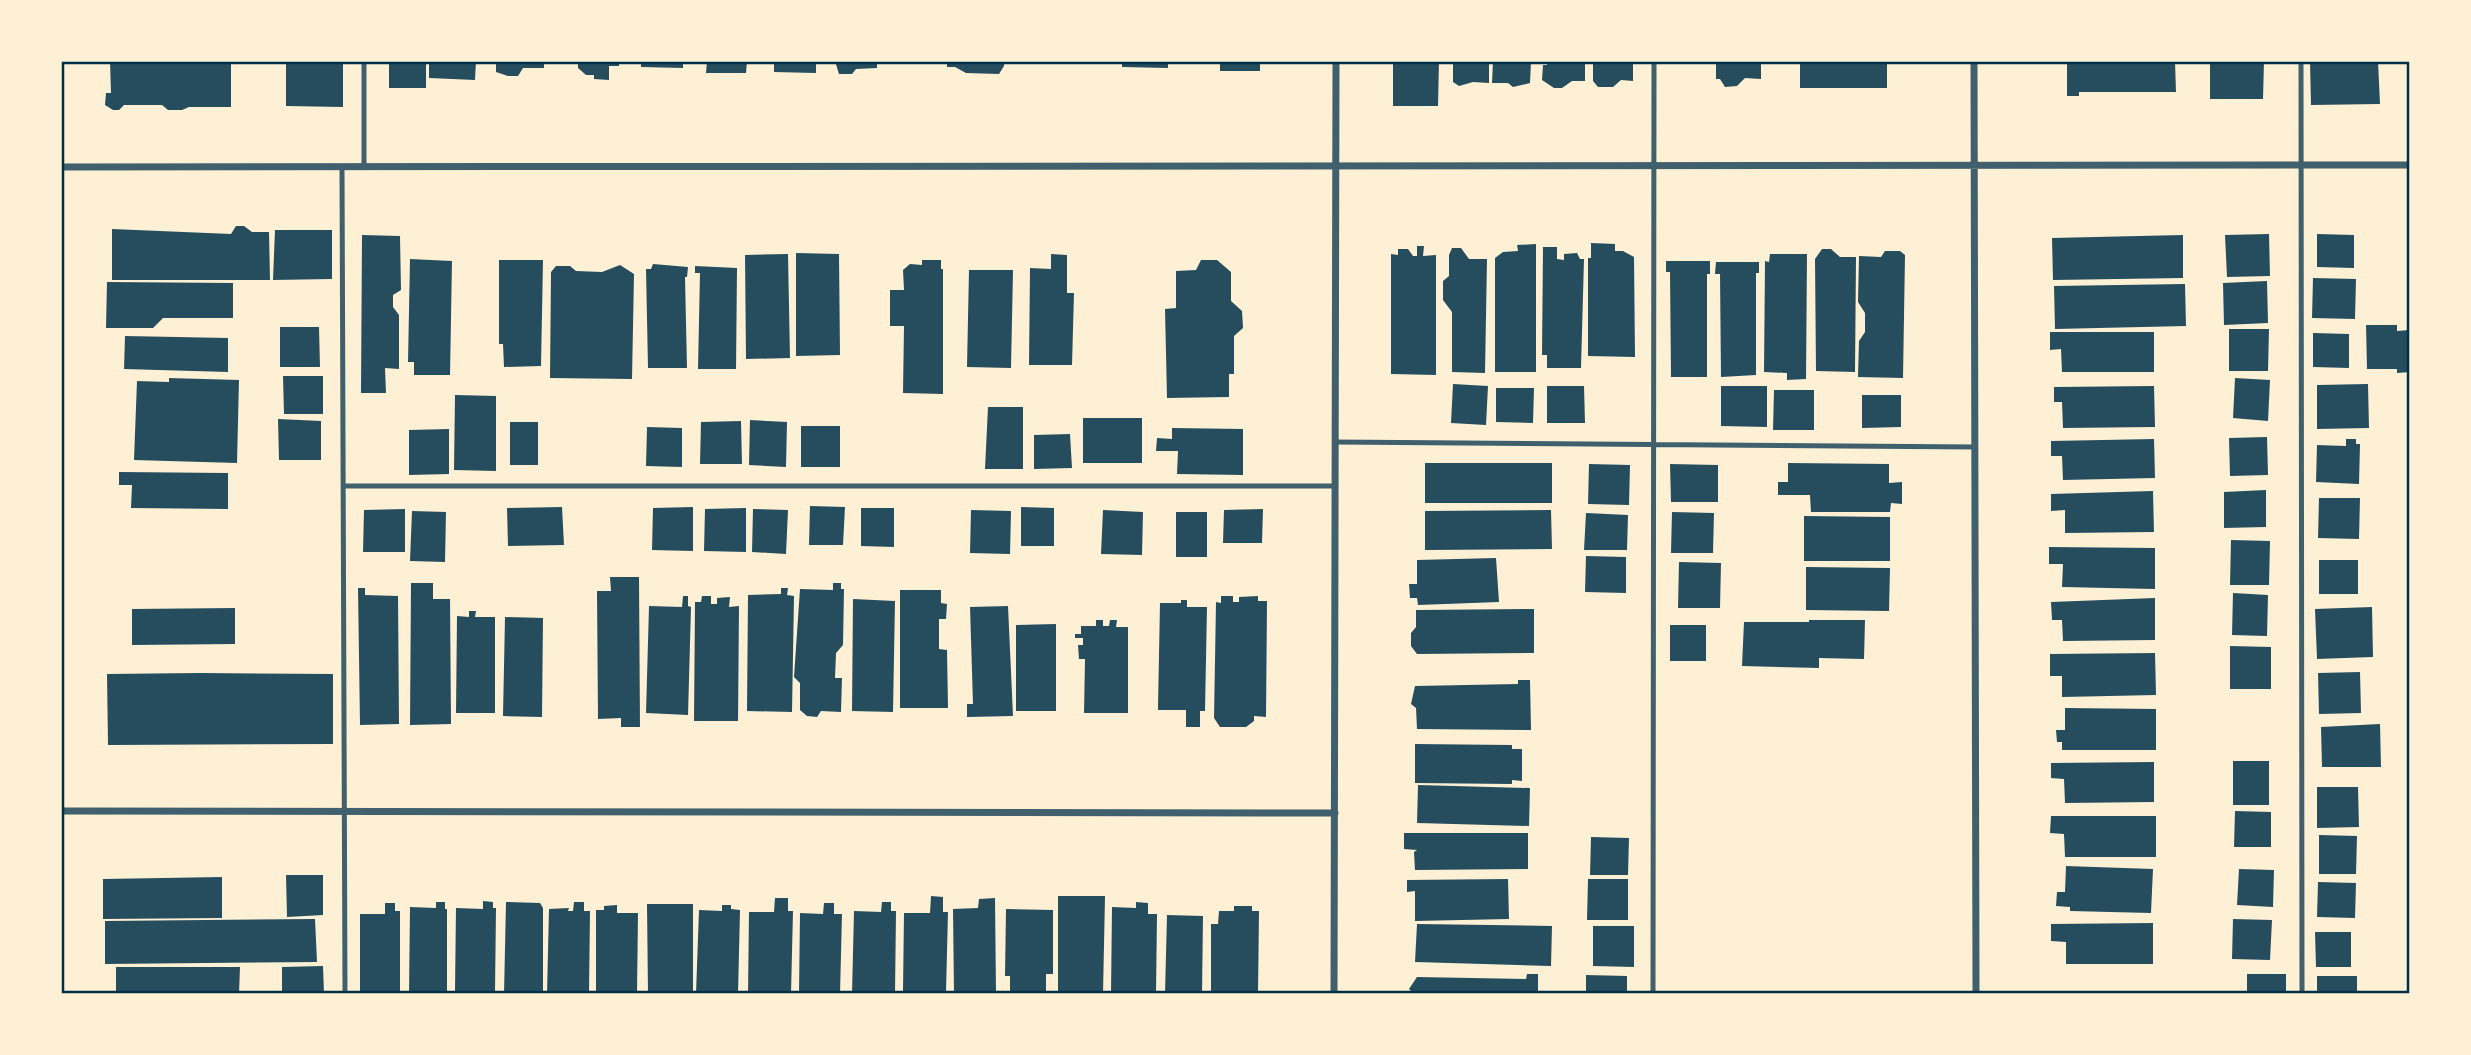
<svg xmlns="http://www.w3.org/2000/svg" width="2471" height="1055" viewBox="0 0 2471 1055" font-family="'Asap Condensed',sans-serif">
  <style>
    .building { fill: #264d5e }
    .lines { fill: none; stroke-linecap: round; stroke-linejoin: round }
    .service { stroke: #3f606c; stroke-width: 5 }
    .minor { stroke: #3f606c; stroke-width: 7 }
    .neatline { fill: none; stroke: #003049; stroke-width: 2.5 }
  </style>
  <rect width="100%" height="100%" fill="#fdf0d5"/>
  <!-- building -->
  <path class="building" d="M110,61H231V107H189L182,110H168L162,105H124L119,110H113L105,105L106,93H111Z
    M295,61L343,63V107L286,106V63Z
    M389,61H426V88H389Z
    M429,61H476L475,80L429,78Z
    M496,61H544V68H523L518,76H508L496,72Z
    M578,61H619V66H609V80L594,79V75H586L578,68Z
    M641,61H683V68L641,67Z
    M707,61H747L746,73H706Z
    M774,61H816V73L774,72Z
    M835,61H877V68L856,69L852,74H839Z
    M947,61H1004V66L999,74L966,73L955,67H947Z
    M1122,61H1168V68L1122,67Z
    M1220,61H1260V71H1220Z
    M1393,61H1439L1438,106H1393Z
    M1453,61H1489V83L1473,82L1459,86L1453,82Z
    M1493,61H1531L1530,83L1513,87L1508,83H1492Z
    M1547,61H1585V81H1572L1562,88H1554L1542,80L1543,65H1547Z
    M1593,61H1633V81L1621,80L1613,87H1598L1593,81Z
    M1716,61H1761V79L1745,78L1737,86L1725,87L1720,79H1716Z
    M1800,61H1887V88H1800Z
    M2067,61H2175L2176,92H2079V96H2067Z
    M2210,61H2264L2263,99H2210Z
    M2378,61L2380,104L2311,105L2310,62Z
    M236,226H244L252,232H269L270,280H112V229L231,234Z
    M275,230H332V279L273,280Z
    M2269,234L2270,276L2227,277L2225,235Z
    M2317,234L2354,235V268L2317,267Z
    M362,235L400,236L401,290L393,295V307L399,315V369L385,368L386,393H361Z
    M2183,235V278L2053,280L2052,238Z
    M1591,243L1615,244V251H1623L1634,257L1635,357L1588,356V258H1591Z
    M1536,244V372H1495V258L1503,252L1518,251L1517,245Z
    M1417,246H1424L1423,256L1436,255V375L1391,374V254L1398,255V249H1408L1413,256H1417Z
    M1543,247H1557V259L1564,260V254L1577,253L1580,259H1584L1581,368H1547V355H1542Z
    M1452,248H1461L1469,259H1487L1485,373L1452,372V312L1443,300V281L1449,276V255Z
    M1822,249H1831L1840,257H1856L1855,372L1816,371L1815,259Z
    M1885,251H1900L1905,255L1903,378L1858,377L1859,341L1865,332V313L1858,302L1859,256L1881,257Z
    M796,253L839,254L840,355L796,356Z
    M788,254L790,358L746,359L745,255Z
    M1051,254L1067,255V293H1074L1072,365H1029L1030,268L1051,269Z
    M1770,254H1807L1806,379L1787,380V373L1764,372L1765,261L1769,262Z
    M410,259L452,261L450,375H414V362H408Z
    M499,260H543L541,366L504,367L503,344H499Z
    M922,260H941V269H943V394L903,393L904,326H890V290H904L903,270L910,264L922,265Z
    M1201,260H1217L1231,272V301L1242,311L1243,328L1234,336V374H1229V397L1167,398L1165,309L1176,308V271L1196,270Z
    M1666,261H1710V274H1707V377H1671L1670,272H1666Z
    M1716,262H1759V273H1756V375L1721,377L1720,274H1715Z
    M653,264L688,267L687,277H685L687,368H648L646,269H651Z
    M620,265L634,274L632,379L550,378L551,272L556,266H570L576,271L602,272Z
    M695,266L737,268L736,369H698L700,273H695Z
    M969,270H1013L1011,368L967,367Z
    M2313,278L2356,279L2355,319L2312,318Z
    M2267,281L2268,323L2224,325L2223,283Z
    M107,282L233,283V318H163L153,328H106Z
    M2185,284L2186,326L2055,329L2054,286Z
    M2366,325H2397V331L2410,330V372L2397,373V369H2367Z
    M280,327H319L320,367H280Z
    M2229,329H2269L2268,371H2229Z
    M2050,332H2154V372H2062L2061,349L2050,350Z
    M2313,333L2349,334V368L2313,367Z
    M125,336L228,338V372L124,369Z
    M283,376H323V414H284Z
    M169,378L239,380L237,463L134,460L137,381L169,382Z
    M2235,378L2270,380L2268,421L2233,418Z
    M1453,384L1488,386L1486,425L1451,423Z
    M2368,384L2369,428L2317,429V385Z
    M1547,386H1584L1585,423H1547Z
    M1721,386H1767V427L1721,426Z
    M2154,386L2155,427L2063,428L2062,402H2054V387Z
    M1496,388H1534L1533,423L1496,422Z
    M1774,390H1814V430H1773Z
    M455,395L496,396V471L454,470Z
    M1862,395H1901V427L1862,428Z
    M988,407H1023V469H985Z
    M1083,418H1142V463H1083Z
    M278,419L321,421V460H279Z
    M750,420L787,422L786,467L749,465Z
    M741,421L742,464H700L701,422Z
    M510,422H538V465H510Z
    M801,426H840V467H801Z
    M647,427L682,428V467L646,466Z
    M1172,428L1243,429V475L1177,474L1178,451H1156L1157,438L1172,439Z
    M449,429V474L409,475V430Z
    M1070,434L1072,468L1034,469V435Z
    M2267,437L2268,475L2230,476L2229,438Z
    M2154,439L2155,478L2063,480L2062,456H2051V441Z
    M2346,439H2356V444H2360L2359,484L2316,482L2317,445L2346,446Z
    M1425,463H1552V503H1425Z
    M1788,463L1889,464V483L1902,482V504L1891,503L1890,512H1811L1810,495H1778V482H1788Z
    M1589,464L1630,465L1629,505L1588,504Z
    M1670,464L1718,465V502H1671Z
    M119,472L228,473V509L131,508L132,485H119Z
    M2266,490V527L2224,528V492Z
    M2153,491L2154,532L2065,533V510L2051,511V494Z
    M2319,498H2360L2359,539L2318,538Z
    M810,506L845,507L843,545H809Z
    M562,507L564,545L508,546L507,508Z
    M693,507V551L652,550L653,508Z
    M1021,507L1054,508V546H1021Z
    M746,508V552L704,551L705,509Z
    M861,508H894V547L861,546Z
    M405,509V552H363L364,510Z
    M753,509L788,510L786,554L752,552Z
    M1263,509L1262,543H1223L1224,510Z
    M971,510L1011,511L1010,554L970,553Z
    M1103,510L1143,512L1142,555L1101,554Z
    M1551,510L1552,549L1425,550V511Z
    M412,511L446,512L445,562L410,561Z
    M1176,512H1207V557H1176Z
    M1672,512L1714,513L1713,553H1671Z
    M1586,513L1628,515L1627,550H1584Z
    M1804,516L1890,517V561H1804Z
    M2231,540L2270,541L2269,585H2230Z
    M2049,547L2155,548V589L2062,587L2063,564H2049Z
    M1586,556L1626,557V593L1585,592Z
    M1496,558L1499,602L1418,605L1417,598H1410L1409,584H1417V560Z
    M2319,560H2358V594H2319Z
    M1679,562L1721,563L1720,608H1678Z
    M1806,567L1890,568L1889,611L1806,610Z
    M610,577H639L640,727H621V718L598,719L597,591H611Z
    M411,583H433V599H450L451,724L410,725Z
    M833,583H841V589H844L843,645L836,653L835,678H842L841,712L821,711L817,717L807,716L800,710V683L794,677L800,589L833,590Z
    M358,588H365V595L398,596L399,724L360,725Z
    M781,588H788L787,595L794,596L792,712L747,711L748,595L781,594Z
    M900,590H941V603L947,604L946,619H939V649L947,650L948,708H900Z
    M2233,593L2268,595L2267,636L2232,635Z
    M683,596H688V606L691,607L688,715L646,713L649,606L682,607Z
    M702,596H711V604H717V598L730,597L729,607L739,606L738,721H694L695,602H701Z
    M1221,596H1233V602H1239V597L1258,596V601H1267L1266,717L1254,716V721L1246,727H1220L1214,718L1216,602L1221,603Z
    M2155,598V640L2063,641L2062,620H2052L2051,602Z
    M853,599L895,601L893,712L852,711Z
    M1181,600H1187V607H1207L1205,711H1200V727H1186V710H1158V707L1160,603H1181Z
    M1008,606L1013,716L967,717V704H973L970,607Z
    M2372,607L2373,657L2317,659L2315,609Z
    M235,608V644L132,645V609Z
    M1534,609V653L1417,654L1411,646V633L1416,627V610Z
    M469,611H476L475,617H495V713H456L457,616L469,617Z
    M505,617L543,618L542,717L503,716Z
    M1096,620H1103V626H1109L1110,620H1117L1116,627H1128V713H1084L1085,659H1079L1078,645H1083V638H1075V634H1081V626H1096Z
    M1809,620H1865L1864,659L1819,658V668L1742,666L1744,622H1809Z
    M1056,624V711H1016V625Z
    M1670,625H1706V661H1670Z
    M2230,646L2271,647V689H2230Z
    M2155,653L2156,695L2062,697V676H2050V654Z
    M2360,672L2361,713L2319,714L2318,673Z
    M200,673L333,674V744L108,745L107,674Z
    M1518,680H1530L1531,730L1417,729L1416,708L1411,704L1415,686L1518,684Z
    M2065,708L2156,709V750H2062V742H2057L2056,730H2065Z
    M2380,724L2381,767H2322L2321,727Z
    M1415,744L1512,745V749H1522V781L1512,780V784L1415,783Z
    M2233,761H2269V805H2233Z
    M2154,762V802L2065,803L2064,779L2051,778V763Z
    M1418,785L1530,788L1529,826L1417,823Z
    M2317,787H2358L2359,827L2317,828Z
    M2235,811L2271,812V847H2234Z
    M2051,816H2156V857H2065L2064,834L2050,833Z
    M1404,833H1528V869L1415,870L1414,852L1417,850L1404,849Z
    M2319,835L2357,836L2356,874H2319Z
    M1591,837L1629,838L1628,875H1590Z
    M2066,866L2153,869L2151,913L2070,911V907L2056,906L2057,892H2065Z
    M2239,869L2274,870L2273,907L2237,905Z
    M286,875H323V915L287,917Z
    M222,877V918L103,919V879Z
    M1508,879L1509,919L1415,921V891L1407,892V880Z
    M1588,879H1628V920H1587Z
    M2318,882L2356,883L2355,918L2317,917Z
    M931,896L943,897V912H948L946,992L903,991L904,913H930Z
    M1058,896H1105L1103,994H1058Z
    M775,898H788V911H793L791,994H748L749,912H774Z
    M995,898L996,994H954L953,909L978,908L979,899Z
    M483,901L493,902V908H496L495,992L455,991L456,908L483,909Z
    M436,902H445V909H447V994H409L410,907L436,908Z
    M506,902L540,903L543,908V994H504Z
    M574,902H584V911H590L589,994H547L549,909L569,908L568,911H573Z
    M882,902H891V911H896L895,994H852L854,911L881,912Z
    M1136,902L1148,903V914H1157L1156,994H1111L1112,907L1136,908Z
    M385,903H395V911H400V994H360V914H385Z
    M824,903H834V914H842L840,994H799L800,913L823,914Z
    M647,904H693V994H648Z
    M617,905V913H638L637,994H596V910H604V906Z
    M722,905H731V909L740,910L738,994H696L699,910L722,911Z
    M1234,906H1252V911H1259L1258,994H1211V924H1218L1219,911H1234Z
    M1006,909L1053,910V974H1046V994H1010V976H1005Z
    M1167,915L1203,916L1202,994H1165Z
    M315,919L317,962L105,964V921Z
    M2233,919L2272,920L2270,960L2232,959Z
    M2153,923V964H2066V942L2051,941V924Z
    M1417,924L1552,926L1551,966L1415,962Z
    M1593,926H1634V967L1593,966Z
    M2315,932H2351V967H2316Z
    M323,966L324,994H282V967Z
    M116,967H240L239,994H116Z
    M1527,974H1538V994H1414L1409,989L1417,977L1526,979Z
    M2247,974H2286V994H2247Z
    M1586,975L1627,976V994H1586Z
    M2317,976H2357V994H2317Z"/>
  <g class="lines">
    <!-- service -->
    <path class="service" d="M2301,61L2302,994
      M342,167L345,994
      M364,167V61
      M1335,442L1975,447
      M343,486H1335
      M1653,994L1654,61"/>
    <!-- minor -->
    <path class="minor" d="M1974,61L1976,994
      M61,167L2410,165
      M61,811L1335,813
      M1334,994L1336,61"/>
  </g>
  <!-- border -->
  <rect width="2471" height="1055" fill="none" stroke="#fdf0d5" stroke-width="126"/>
  <rect x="63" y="63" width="2345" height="929" class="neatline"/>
</svg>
